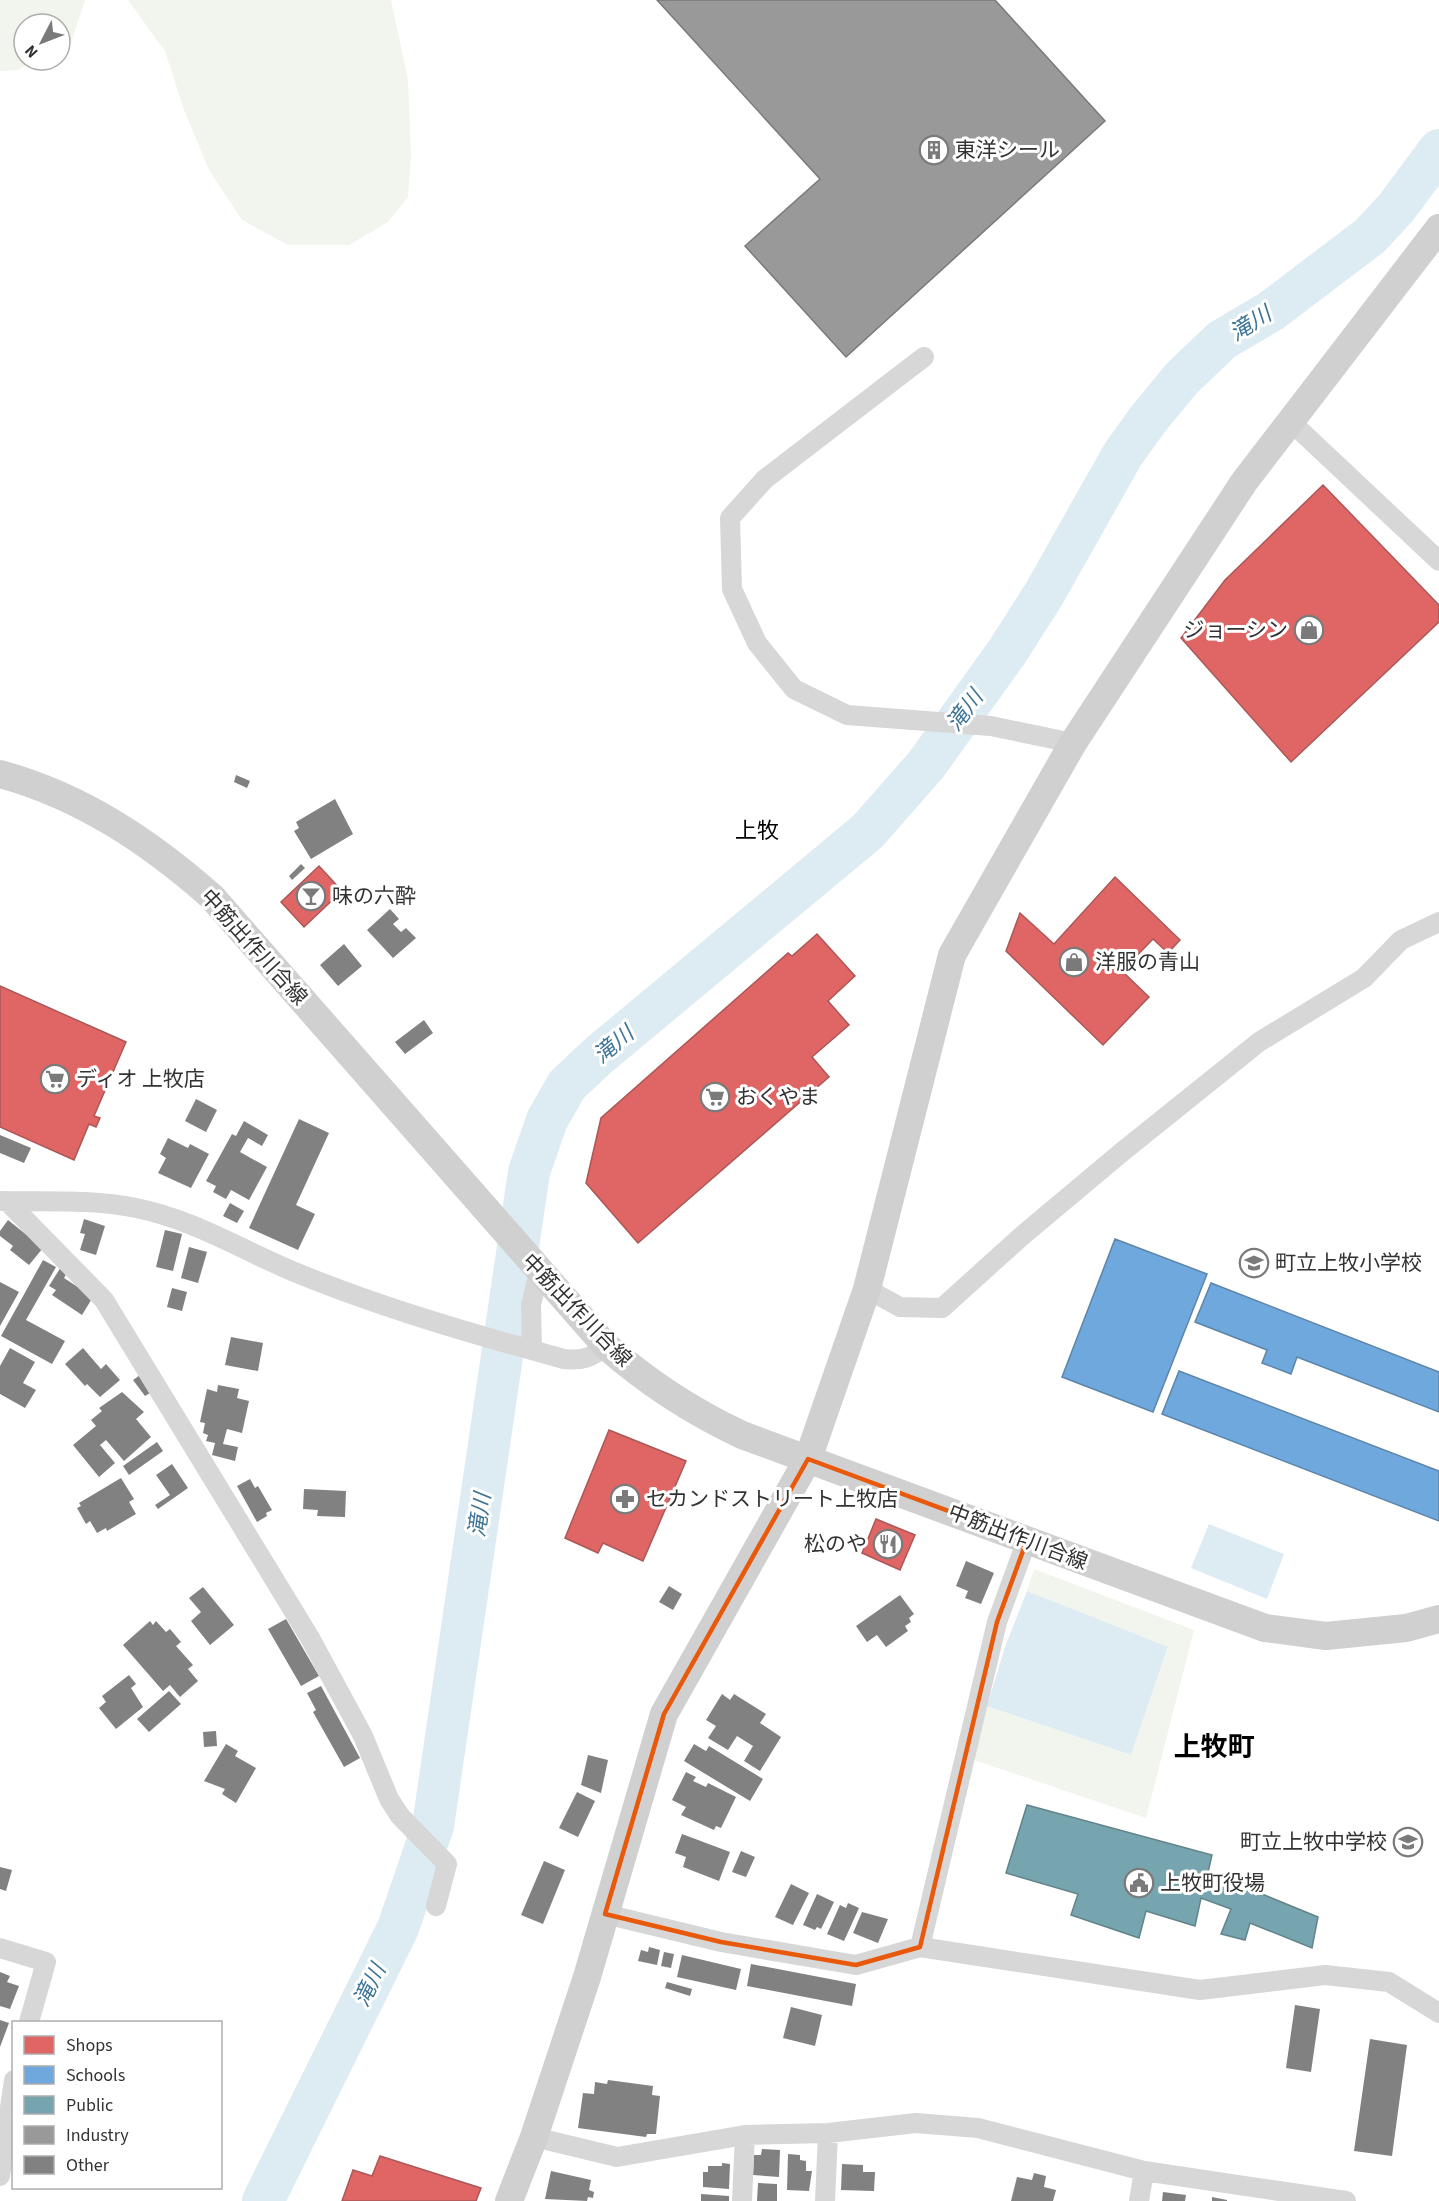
<svg xmlns="http://www.w3.org/2000/svg" width="1439" height="2201" viewBox="0 0 1439 2201" font-family="'Source Sans 3','Noto Sans JP',sans-serif">
  <style>
    .green { fill: #f1f5ed }
    .water { fill: #ddebf3 }
    .shops { fill: #e06666; stroke: #ac5757; stroke-width: 1.5 }
    .schools { fill: #6fa8dc; stroke: #5d85a9; stroke-width: 1.5 }
    .public { fill: #76a5af; stroke: #62838a; stroke-width: 1.5 }
    .industry { fill: #999; stroke: #7a7a7a; stroke-width: 1.5 }
    .lines { fill: none; stroke-linecap: round; stroke-linejoin: round }
    .river { stroke: #ddebf3; stroke-width: 42 }
    .building { fill: #818181 }
    .street { stroke: #d7d7d7; stroke-width: 20 }
    .secondary { stroke: #d0d0d0; stroke-width: 28 }
    .marked { fill: none; stroke: #e8590c; stroke-width: 4.5; stroke-linejoin: round }
    .labels { text-anchor: middle; stroke-width: 6; stroke-linejoin: round; paint-order: stroke }
    .poi-label { font-size: 21px; fill: #333; stroke: #fff; text-anchor: start }
    .street-label { font-size: 21px; fill: #333; stroke: #fff }
    .water-label { font-size: 22px; font-style: italic; fill: #3f7597; stroke: #fff }
    .neighbourhood-label { font-size: 22px; fill: #000; stroke: #fff }
    .district-label { font-size: 27px; font-weight: bold; fill: #000; stroke: #fff }
  </style>
  <rect width="100%" height="100%" fill="#fff"/>
  <!-- green -->
  <path class="green" d="M0,0H85L71,42L60,48V24H24V60H37L18,70L0,71Z
    M128,0H391L408,80L411,155L408,197L388,222L349,245H288L242,220L209,170L184,110L165,51Z
    M1034,1569L1194,1630L1146,1818L974,1760L987,1706L1131,1755L1168,1648L1027,1591Z"/>
  <!-- water -->
  <path class="water" d="M1209,1524L1284,1554L1267,1599L1191,1568Z
    M1027,1591L1168,1647L1131,1755L987,1706L1005,1647Z"/>
  <!-- shops -->
  <path class="shops" d="M1323,485L1439,605V622L1291,762L1181,638L1225,580Z
    M319,866L342,891L304,927L281,902Z
    M1115,877L1180,940L1168,953L1153,939L1122,971L1149,997L1103,1045L1006,951L1020,913L1054,944Z
    M817,934L855,976L828,1001L849,1025L812,1057L829,1077L638,1243L586,1183L601,1118L788,953L792,956Z
    M0,986L126,1042L94,1116L100,1118L96,1127L89,1124L74,1160L0,1127Z
    M609,1430L686,1461L643,1561L603,1543L598,1553L565,1538Z
    M876,1519L915,1535L900,1570L862,1553Z
    M380,2156L481,2188L476,2201H342L353,2170L372,2176Z"/>
  <!-- schools -->
  <path class="schools" d="M1115,1239L1207,1274L1153,1412L1062,1377Z
    M1211,1283L1439,1372V1412L1297,1357L1291,1374L1262,1363L1267,1350L1195,1322Z
    M1179,1371L1439,1471V1521L1162,1414Z"/>
  <!-- public -->
  <path class="public" d="M1027,1805L1212,1855L1208,1872L1318,1917L1312,1948L1250,1923L1245,1940L1221,1934L1231,1909L1201,1898L1195,1926L1146,1911L1139,1938L1071,1915L1078,1894L1006,1873Z"/>
  <!-- industry -->
  <path class="industry" d="M657,0H995L1105,121L846,357L745,246L820,179Z"/>
  <g class="lines">
    <!-- river -->
    <path class="river" d="M263,2201L398,1928L433,1826L529,1172L547,1120L567,1085L599,1055L868,831L926,765L1007,652L1044,594L1123,454L1149,418L1182,378L1222,340L1271,311L1370,236L1396,208L1439,150"/>
  </g>
  <!-- building -->
  <path class="building" d="M236,775L250,781L247,788L234,782Z
    M335,799L353,834L311,859L294,831L299,828L296,822Z
    M301,864L305,868L292,880L289,876Z
    M390,909L399,919L393,924L401,932L406,928L416,938L393,958L367,930Z
    M344,944L362,966L338,986L320,965Z
    M424,1020L433,1033L405,1054L395,1042Z
    M196,1099L217,1110L206,1132L185,1121Z
    M299,1119L329,1133L296,1205L315,1214L298,1250L249,1228Z
    M244,1121L268,1135L262,1146L248,1138L240,1152L267,1167L249,1200L231,1190L226,1199L213,1192L216,1186L206,1181L232,1134L236,1136Z
    M0,1135L31,1148L24,1163L0,1153Z
    M168,1138L188,1148L190,1144L209,1154L191,1188L158,1173L166,1158L160,1154Z
    M230,1203L244,1211L237,1223L223,1216Z
    M84,1219L105,1226L96,1255L80,1250L85,1234L80,1233Z
    M8,1220L43,1248L29,1265L10,1250L13,1246L0,1236V1231Z
    M165,1230L182,1234L173,1271L156,1267Z
    M189,1247L207,1252L198,1283L181,1278Z
    M43,1260L56,1267L26,1320L65,1341L52,1364L1,1336Z
    M61,1267L68,1271L64,1278L93,1297L82,1315L52,1295L56,1290L49,1286Z
    M0,1282L19,1292L0,1326Z
    M172,1288L187,1292L182,1311L167,1307Z
    M231,1337L263,1343L258,1371L225,1365Z
    M10,1348L35,1362L23,1383L36,1390L25,1408L0,1394V1366Z
    M83,1348L101,1369L106,1364L120,1380L100,1397L87,1384L85,1386L65,1364Z
    M143,1373L155,1390L145,1396L133,1380Z
    M218,1385L239,1389L237,1398L249,1401L242,1433L227,1429L223,1444L238,1447L235,1461L212,1455L215,1443L206,1441L208,1435L203,1433L205,1423L200,1422L207,1389L217,1392Z
    M122,1392L144,1412L136,1419L151,1437L124,1461L106,1440L100,1445L115,1463L99,1477L73,1445L96,1426L91,1420L102,1411L99,1408Z
    M157,1442L163,1451L129,1475L123,1466Z
    M172,1464L188,1488L158,1509L155,1505L170,1495L156,1475Z
    M121,1478L134,1499L129,1502L136,1514L107,1531L106,1528L97,1533L90,1521L86,1524L77,1508L81,1506L79,1503Z
    M250,1479L255,1488L258,1486L272,1510L266,1513L267,1516L257,1522L237,1486Z
    M304,1489L346,1491L345,1517L317,1516L318,1510L303,1509Z
    M966,1561L994,1573L981,1604L965,1598L968,1591L956,1586Z
    M669,1586L682,1594L673,1610L659,1602Z
    M203,1587L234,1625L210,1645L191,1621L201,1612L189,1598Z
    M900,1595L914,1614L909,1618L911,1622L905,1626L908,1631L886,1647L877,1635L867,1642L856,1626Z
    M286,1619L319,1676L301,1686L268,1629Z
    M150,1621L153,1625L156,1621L166,1632L170,1629L181,1642L176,1646L193,1665L188,1669L198,1681L180,1697L170,1685L163,1691L123,1645Z
    M129,1675L136,1684L131,1688L143,1707L116,1729L99,1708L106,1702L102,1696Z
    M321,1686L360,1758L344,1767L313,1712L316,1710L307,1693Z
    M169,1691L181,1704L149,1732L137,1719Z
    M722,1694L730,1700L734,1694L766,1714L760,1723L781,1737L760,1771L744,1761L753,1746L737,1736L728,1750L708,1738L716,1726L706,1720Z
    M216,1731L217,1746L204,1747L203,1732Z
    M226,1744L238,1751L235,1756L256,1768L236,1803L222,1794L225,1789L204,1781Z
    M694,1744L706,1751L709,1746L763,1779L750,1801L684,1761Z
    M588,1755L608,1760L601,1793L581,1785Z
    M686,1772L696,1777L693,1781L706,1787L708,1783L736,1797L721,1828L716,1826L714,1830L681,1815L686,1807L672,1800Z
    M577,1792L595,1801L578,1837L559,1828Z
    M682,1834L730,1852L719,1881L683,1867L686,1857L675,1853Z
    M741,1851L755,1857L746,1877L732,1872Z
    M544,1861L565,1870L543,1924L521,1915Z
    M0,1867L12,1870L6,1891L0,1889Z
    M791,1884L809,1893L793,1925L775,1917Z
    M817,1894L834,1902L821,1929L817,1927L815,1930L803,1925Z
    M848,1903L859,1908L844,1941L827,1934L840,1905L846,1908Z
    M862,1912L888,1919L878,1943L853,1933Z
    M649,1947L660,1950L657,1965L638,1961L641,1950L648,1952Z
    M664,1952L674,1954L671,1968L661,1966Z
    M682,1955L741,1969L736,1990L677,1977Z
    M751,1964L856,1984L852,2006L747,1986Z
    M0,1972L10,1976L7,1982L19,1986L10,2009L0,2006Z
    M667,1982L692,1989L690,1996L665,1988Z
    M1295,2005L1320,2009L1311,2072L1286,2068Z
    M791,2007L822,2015L815,2046L783,2038Z
    M0,2020L9,2023L0,2047Z
    M1370,2039L1407,2045L1392,2156L1354,2151Z
    M608,2080L653,2086L652,2095L660,2096L656,2134H647L646,2137L578,2128L583,2093L594,2094L595,2082L607,2084Z
    M762,2149L780,2150L779,2177L753,2175L754,2155H761Z
    M788,2154L800,2155V2160L806,2161V2171H812L809,2191L787,2190Z
    M722,2163L730,2164L729,2189L703,2187V2172H708V2166H722Z
    M842,2164L863,2165V2172H875L874,2191L841,2190Z
    M551,2171L591,2180L589,2190L594,2192L593,2198L588,2197L587,2201L545,2199Z
    M1034,2173L1046,2176L1044,2187L1056,2190L1053,2201H1011L1017,2177L1032,2180Z
    M758,2183L777,2184V2201H757Z
    M1163,2192L1186,2195L1185,2201H1162Z
    M701,2194L729,2196V2201H701Z
    M1212,2197L1227,2200V2201H1212Z"/>
  <g class="lines">
    <!-- street -->
    <path class="street" d="M924,357L765,479L730,518L732,589L757,643L794,689L847,715L991,726L1073,743
      M1289,420L1439,561
      M0,1201C45,1202 92,1199 136,1208C192,1219 240,1249 292,1271C379,1307 472,1334 564,1359C582,1361 591,1358 606,1346
      M7,1201L104,1300L310,1638L363,1736L389,1799L400,1816L447,1864L436,1906
      M867,1289L900,1307L942,1308L1023,1235L1122,1152L1259,1042L1364,978L1401,940L1439,922
      M532,1350L531,1305L539,1272
      M605,1914L721,1942L856,1965L920,1947L1200,1990L1325,1975L1389,1982L1439,2013
      M920,1947L997,1622L1027,1540
      M0,1948L46,1962L29,2022
      M534,2137L617,2157L745,2135L828,2133L916,2123L978,2128L1144,2171L1346,2201
      M0,2176L14,2080
      M742,2201L745,2135
      M825,2201L828,2133
      M1139,2201L1144,2171"/>
    <!-- secondary -->
    <path class="secondary" d="M0,774C81,796 150,842 212,897L606,1346C648,1383 691,1411 742,1435L1265,1628L1326,1636L1406,1628L1439,1619
      M509,2201L534,2137L587,1977L664,1714L808,1459L867,1289L952,955L1073,743L1244,482L1439,228"/>
  </g>
  <!-- marked area -->
  <path class="marked" d="M808,1459L1027,1540L997,1622L920,1947L856,1965L721,1942L605,1914L664,1714Z"/>
  <!-- icons -->
  <defs>
    <g id="building-ring" transform="scale(1.5)"><circle r="9.5" fill="#fff" stroke="#7a7a7a" stroke-width="1.5"/><path d="M-4-6H4V6H1V3H-1V6H-4ZM-2.5-4.3h1.7v1.8h-1.7ZM.8-4.3h1.7v1.8H.8ZM-2.5-1h1.7V.8h-1.7ZM.8-1h1.7V.8H.8Z" fill="#7a7a7a"/></g>
    <g id="shop-ring" transform="scale(1.5)"><circle r="9.5" fill="#fff" stroke="#7a7a7a" stroke-width="1.5"/><path d="M-5-2.5h2.3a2.7 3.5 0 0 1 5.4 0H5L5.5 6h-11ZM-1.5-2.5h3a1.5 2.3 0 0 0-3 0Z" fill="#7a7a7a"/></g>
    <g id="bar-ring" transform="scale(1.5)"><circle r="9.5" fill="#fff" stroke="#7a7a7a" stroke-width="1.5"/><path d="M-6-5H6L.8 .8V4.5H3.5V6h-7V4.5H-.8V.8Z" fill="#7a7a7a"/></g>
    <g id="supermarket-ring" transform="scale(1.5)"><circle r="9.5" fill="#fff" stroke="#7a7a7a" stroke-width="1.5"/><path d="M-6-5.5h2.5l.6 2H6L4.5 2H-2.5L-4.4-4H-6ZM-1.5 3.2a1.3 1.3 0 1 0 .1 0ZM3 3.2a1.3 1.3 0 1 0 .1 0Z" fill="#7a7a7a"/></g>
    <g id="school-ring" transform="scale(1.5)"><circle r="9.5" fill="#fff" stroke="#7a7a7a" stroke-width="1.5"/><path d="M0-5L7-2L0 1L-7-2ZM-4 1L0 2.5L4 1V4Q0 6-4 4Z" fill="#7a7a7a"/></g>
    <g id="pharmacy-ring" transform="scale(1.5)"><circle r="9.5" fill="#fff" stroke="#7a7a7a" stroke-width="1.5"/><path d="M-2-6h4v4h4v4h-4v4h-4v-4h-4v-4h4Z" fill="#7a7a7a"/></g>
    <g id="restaurant-ring" transform="scale(1.5)"><circle r="9.5" fill="#fff" stroke="#7a7a7a" stroke-width="1.5"/><path d="M-5-6h1v4h1v-4h1v4h1v-4h1v5L-1.5 .5V6h-2V.5L-5-1ZM5-6V6H3V1.5H1.5Q1.5-4 5-6Z" fill="#7a7a7a"/></g>
    <g id="civic-ring" transform="scale(1.5)"><circle r="9.5" fill="#fff" stroke="#7a7a7a" stroke-width="1.5"/><path d="M-.6-6.5H3V-4.5H.6V-3L4-1V1h2V6H-6V1h2V-1L-.6-3ZM-1.2 2.5V6h2.4V2.5Z" fill="#7a7a7a"/></g>
  </defs>
  <g fill-rule="evenodd">
    <use href="#building-ring" x="934" y="150"/>
    <use href="#shop-ring" x="1309" y="630"/>
    <use href="#bar-ring" x="311" y="896"/>
    <use href="#shop-ring" x="1074" y="962"/>
    <use href="#supermarket-ring" x="55" y="1079"/>
    <use href="#supermarket-ring" x="715" y="1097"/>
    <use href="#school-ring" x="1254" y="1263"/>
    <use href="#pharmacy-ring" x="625" y="1499"/>
    <use href="#restaurant-ring" x="888" y="1544"/>
    <use href="#school-ring" x="1408" y="1842"/>
    <use href="#civic-ring" x="1139" y="1883"/>
  </g>
  <g class="labels">
    <!-- poi labels -->
    <g class="poi-label">
      <text x="955" y="157">東洋シール</text>
      <text x="1288" y="637" text-anchor="end">ジョーシン</text>
      <text x="332" y="903">味の六酔</text>
      <text x="1095" y="969">洋服の青山</text>
      <text x="76" y="1086">ディオ 上牧店</text>
      <text x="736" y="1104">おくやま</text>
      <text x="1275" y="1270">町立上牧小学校</text>
      <text x="646" y="1506">セカンドストリート上牧店</text>
      <text x="867" y="1551" text-anchor="end">松のや</text>
      <text x="1387" y="1849" text-anchor="end">町立上牧中学校</text>
      <text x="1160" y="1890">上牧町役場</text>
    </g>
    <!-- street labels -->
    <g class="street-label">
      <text transform="translate(254 947) rotate(48)" y="7">中筋出作川合線</text>
      <text transform="translate(577 1310) rotate(46)" y="7">中筋出作川合線</text>
      <text transform="translate(1018 1537) rotate(21)" y="7">中筋出作川合線</text>
    </g>
    <!-- water labels -->
    <g class="water-label">
      <text transform="translate(1250 323) rotate(-32)" y="8">滝川</text>
      <text transform="translate(964 710) rotate(-53)" y="8">滝川</text>
      <text transform="translate(613 1044) rotate(-40)" y="8">滝川</text>
      <text transform="translate(479 1515) rotate(-82)" y="8">滝川</text>
      <text transform="translate(369 1985) rotate(-64)" y="8">滝川</text>
    </g>
    <!-- neighbourhood labels -->
    <g class="neighbourhood-label">
      <text x="757" y="838">上牧</text>
    </g>
    <!-- district labels -->
    <g class="district-label">
      <text x="1214" y="1756">上牧町</text>
    </g>
  </g>
  <!-- legend -->
  <rect x="12" y="2021" width="210" height="168" fill="#ffffff" stroke="#adadad" stroke-width="1.5"/>
  <rect x="24" y="2036" width="30" height="18" fill="#e06666" stroke="#adadad" stroke-width="1.5"/>
  <text x="66" y="2051" font-size="18" fill="#333333">Shops</text>
  <rect x="24" y="2066" width="30" height="18" fill="#6fa8dc" stroke="#adadad" stroke-width="1.5"/>
  <text x="66" y="2081" font-size="18" fill="#333333">Schools</text>
  <rect x="24" y="2096" width="30" height="18" fill="#76a5af" stroke="#adadad" stroke-width="1.5"/>
  <text x="66" y="2111" font-size="18" fill="#333333">Public</text>
  <rect x="24" y="2126" width="30" height="18" fill="#999999" stroke="#adadad" stroke-width="1.5"/>
  <text x="66" y="2141" font-size="18" fill="#333333">Industry</text>
  <rect x="24" y="2156" width="30" height="18" fill="#818181" stroke="#adadad" stroke-width="1.5"/>
  <text x="66" y="2171" font-size="18" fill="#333333">Other</text>
  <!-- north arrow -->
  <g transform="translate(42 42) rotate(228)"><circle r="28" fill="#ffffff" stroke="#adadad" stroke-width="1.5"/>
  <path d="M0-4.5L10 22L0 15L-10 22Z" fill="#7a7a7a"/>
  <text y="-9" font-size="16" font-weight="bold" text-anchor="middle" fill="#333333">N</text>
  </g>
</svg>
